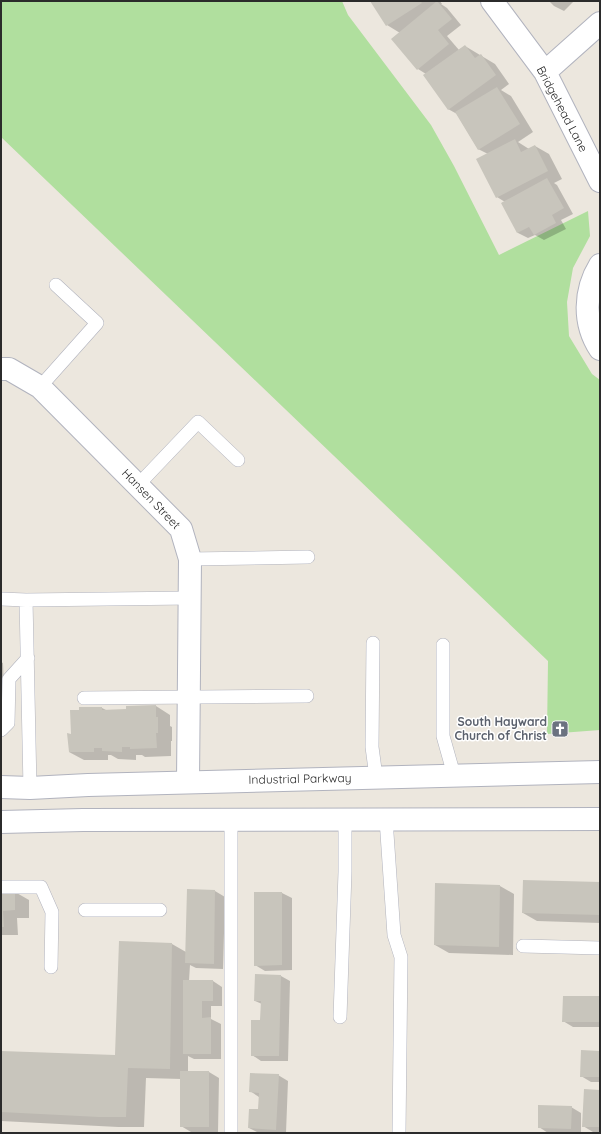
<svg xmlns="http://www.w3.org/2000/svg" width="601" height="1134" viewBox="0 0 601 1134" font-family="Quicksand,sans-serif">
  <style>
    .grass { fill: #b0df9e }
    .shadow { fill: #0003 }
    .building { fill: #c8c5bc }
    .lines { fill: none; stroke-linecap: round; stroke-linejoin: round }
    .service-casing { stroke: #b1b3be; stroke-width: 14 }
    .minor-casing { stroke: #b1b3be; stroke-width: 24 }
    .secondary-casing { stroke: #b1b3be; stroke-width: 24 }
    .service { stroke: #fff; stroke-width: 13 }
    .minor { stroke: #fff; stroke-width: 22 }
    .secondary { stroke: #fff; stroke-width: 22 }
    .labels { text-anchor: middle; stroke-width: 3; stroke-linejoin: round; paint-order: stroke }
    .street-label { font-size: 12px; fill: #2b2b2b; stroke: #fff }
    .worship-label { font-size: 12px; font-weight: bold; fill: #5b616d; stroke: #fff; text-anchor: end }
  </style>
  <rect width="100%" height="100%" fill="#ece7de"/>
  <!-- grass -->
  <path class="grass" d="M1,1H342L348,15L431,125L454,166L499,255L588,211L590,236L573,268L567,302L569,336L592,374L600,380V730L547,734L548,661L1,137Z"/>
  <!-- shadow -->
  <path class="shadow" d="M371,1H440L442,4H441L447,8L461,25L447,36L459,50L465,46L495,64L509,84L501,90L511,96L533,132L518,142L529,149L535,146L549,154L562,179L554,183L557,185L573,214L561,220L566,229L544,240L535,235L528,238L518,233L502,203L505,202L497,197L488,154L478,149L457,114L448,109L426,74L418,69L400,33L387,25Z
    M549,1H574L564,11L554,6Z
    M1,662L3,663L4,691H1Z
    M156,706L170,715V726L172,727V741H171V756L145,757L142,755H136V760L118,759L111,755H108V760H84L69,752L72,735L102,708L106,710H127Z
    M600,883V923L537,921L523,913Z
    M500,886L514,894L513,955L449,953L435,945Z
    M215,891L225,897L223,969L196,968L190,965L189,981H213L222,987V1006H211V1019L221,1024V1059H194L188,1056V1072H209L219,1078L218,1132H191L181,1126V1079L146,1078L144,1127H118L1,1121V1052L116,1056L172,944L186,952Z
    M1,892H15L29,900V918H17L18,935H1Z
    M282,893L292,898V970L265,971L255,965Z
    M281,976L290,981L288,1061H261L252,1055L261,1021L262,1004L255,1001Z
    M600,997V1027H573L563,1021Z
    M600,1052V1082H591L581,1076Z
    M278,1075L288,1081L286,1133H259L249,1128L259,1110V1097L250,1091Z
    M600,1091V1132H593L583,1126Z
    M571,1107L581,1113V1133H548L539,1127Z"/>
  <!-- building -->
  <path class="building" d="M370,1H420L422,3L386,26Z
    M437,1L452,19L438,30L449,44L417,70L391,39Z
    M465,45L475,58L481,54L496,75L448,110L423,75Z
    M497,87L520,124L478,150L455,112Z
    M515,139L521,152L535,145L548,171L496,198L476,159Z
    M547,178L564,208L552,215L556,223L534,235L529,227L517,233L501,203Z
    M156,705V717H158V733H156L157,748L130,749V747H122V752L102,751V748H94V752H69L67,733L71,734L70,710H79V707H102V710L126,709V706Z
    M523,880L600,882V915L522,913Z
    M435,883L500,885L499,947L434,945Z
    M187,889L215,890L214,964L185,963Z
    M1,891H15V910L3,911L4,927H1Z
    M254,892H282V965L254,966Z
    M119,941L172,943L170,1069L128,1068L126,1117H99L1,1112V1051L115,1055Z
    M255,974L281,975L279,1056H251V1020H260L261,1001H254Z
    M183,980H213V1001H202V1018L211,1017V1054H183Z
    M563,996H600V1022H562Z
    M581,1050L600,1051V1077H580Z
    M180,1071H209V1127H180Z
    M250,1073L279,1074L276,1130L248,1128L249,1109H258L259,1093L249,1092Z
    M584,1089L600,1090V1127H582Z
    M538,1105L572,1106L571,1129L538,1128Z"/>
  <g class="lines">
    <!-- service casing -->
    <g class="service-casing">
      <path id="service" d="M40,387L97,323L56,285
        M138,485L198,422L238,460
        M190,559L308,557
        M1,599L26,600L30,788
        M26,600L190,598
        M373,643L372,747L376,777
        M443,645V736L454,775
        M84,698L307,696
        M1,730L8,723L9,679L28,658
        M386,819L394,935L401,957L399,1133
        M1,887H41L52,912L51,967
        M85,910H160
        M523,946L600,948
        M340,1017L345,872V820
        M231,1133V820"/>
    </g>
    <!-- minor casing -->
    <g class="minor-casing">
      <path id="minor" d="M492,1L545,72L600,181
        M545,72L600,23
        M600,265C584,291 583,323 600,349
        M1,369H9L40,387L181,529L190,559L188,782"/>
    </g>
    <!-- secondary casing -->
    <g class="secondary-casing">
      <path id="secondary" d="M1,787L30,788L88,785L600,772
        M1,822L83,820L600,819"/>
    </g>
    <!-- service -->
    <use href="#service" class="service"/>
    <!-- minor -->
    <use href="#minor" class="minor"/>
    <!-- secondary -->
    <use href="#secondary" class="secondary"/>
  </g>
  <!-- icons -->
  <defs>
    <g id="church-square" transform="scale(0.9)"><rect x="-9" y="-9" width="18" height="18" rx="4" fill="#6b7280" stroke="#fff"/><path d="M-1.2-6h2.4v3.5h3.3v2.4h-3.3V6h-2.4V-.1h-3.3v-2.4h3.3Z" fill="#fff"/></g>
  </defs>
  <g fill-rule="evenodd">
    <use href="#church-square" x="560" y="729"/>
  </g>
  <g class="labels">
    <!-- street labels -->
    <g class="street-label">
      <text transform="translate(562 109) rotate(62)" y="4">Bridgehead Lane</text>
      <text transform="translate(151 499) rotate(46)" y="4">Hansen Street</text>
      <text transform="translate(300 779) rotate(-1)" y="4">Industrial Parkway</text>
    </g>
    <!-- worship labels -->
    <g class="worship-label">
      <text x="547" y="726">South Hayward<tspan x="547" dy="14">Church of Christ</tspan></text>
    </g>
  </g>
  <!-- border -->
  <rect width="601" height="1134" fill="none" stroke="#2b2b2b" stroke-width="4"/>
</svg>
